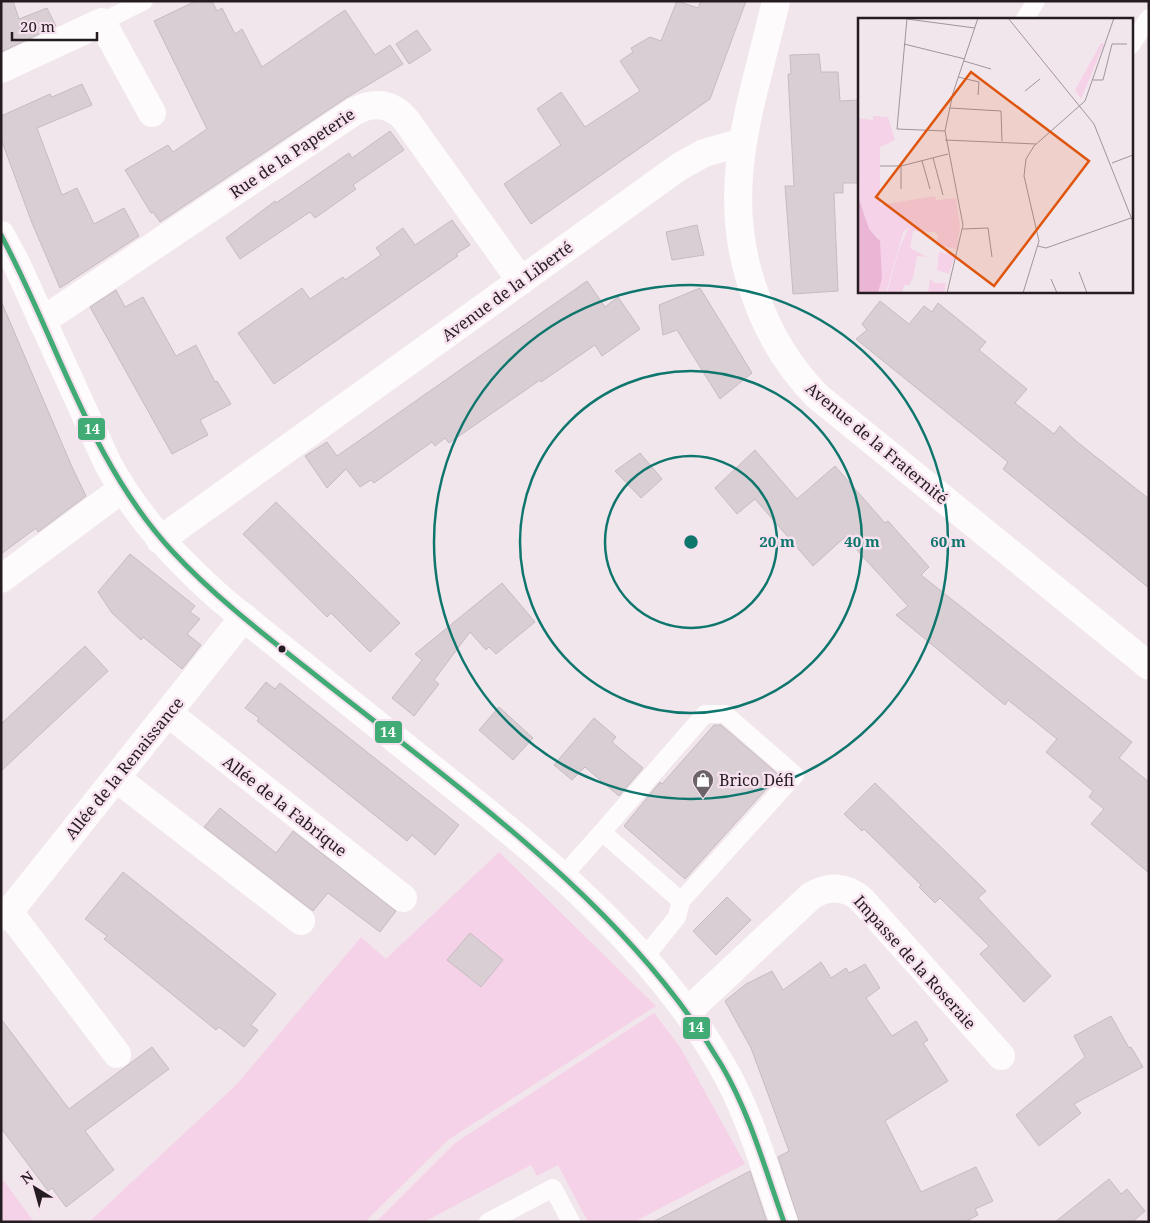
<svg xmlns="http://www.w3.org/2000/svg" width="1150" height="1223" viewBox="0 0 1150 1223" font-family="'Noto Serif',serif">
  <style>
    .green { fill: #f5d2e7 }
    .building { fill: #d8ced4; stroke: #c5bcc1 }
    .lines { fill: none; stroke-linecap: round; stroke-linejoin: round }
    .lane { stroke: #fdfbfc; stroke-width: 18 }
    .street { stroke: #fdfbfc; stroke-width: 28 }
    .secondary { stroke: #fdfbfc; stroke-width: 28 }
    .bus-1-casing { stroke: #f7e1ee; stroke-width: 9 }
    .bus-1 { stroke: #40ab75; stroke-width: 5 }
    .ring { fill: none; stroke: #0f766e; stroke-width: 2.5 }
    .bus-dot { fill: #241c21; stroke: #f7e1ee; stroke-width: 2 }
    .labels { text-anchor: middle; stroke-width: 5; stroke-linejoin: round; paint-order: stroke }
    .street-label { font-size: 16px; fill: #241c21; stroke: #f7e1ee }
    .poi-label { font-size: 16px; fill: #241c21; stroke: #f7e1ee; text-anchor: start }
    .inset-road { fill: none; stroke: #a0959b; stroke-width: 1 }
    .view { fill: #de560d; fill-opacity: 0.15; stroke: #de560d; stroke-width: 2.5 }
    .inset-edge { fill: none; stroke: #241c21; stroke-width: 2.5 }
    .centre { fill: #0f766e; stroke: #f7e1ee; stroke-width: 2.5 }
    .ring-label { font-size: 15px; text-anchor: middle; font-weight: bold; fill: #0f766e; stroke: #f7e1ee; stroke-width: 5; stroke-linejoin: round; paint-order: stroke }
    .line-badge { stroke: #f7e1ee; stroke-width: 2 }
    .badge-label { font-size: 14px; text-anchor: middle; font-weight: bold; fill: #fff }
  </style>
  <rect width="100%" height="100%" fill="#f2e6ed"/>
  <!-- green -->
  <path class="green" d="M499,852L656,1006L448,1140L365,1222H89L236,1085L361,937L386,959Z
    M654,1013L680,1047L745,1164L634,1222H588L558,1165L537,1176L531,1165L424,1222H376L455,1143Z
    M1,1177L34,1222H1Z"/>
  <!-- building -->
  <path class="building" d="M1,1H13L19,19L47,8L56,26L1,52Z
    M196,1H212L217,11L222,8L235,34L242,29L262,67L345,10L375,55L390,45L403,64L346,98L160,222L153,212L151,213L125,170L168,145L173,152L207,129L154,21Z
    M677,1L698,8L701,1H746L710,99L531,224L504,184L561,145L537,109L561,92L585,127L640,91L620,61L633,52L631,48L650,37L661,41Z
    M417,30L431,50L409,64L396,44Z
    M819,54L821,72H838L840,101L859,100V183H843V193H834L838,291L793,294L785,186H794L788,74H791L790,55Z
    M82,84L92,105L37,128L62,195L77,188L94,224L124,208L139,236L60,288L32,223L1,139V116L50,94L52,97Z
    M390,131L404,150L353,185L356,189L315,218L310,212L240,259L226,238L275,201L276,203L349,153L352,158Z
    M452,220L470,245L456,254L458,256L274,384L238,333L302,288L310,299L343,277L345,280L381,255L376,248L403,228L415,245Z
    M697,225L704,255L672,260L666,232Z
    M587,281L605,307L618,297L640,329L602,356L595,345L541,382L540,380L449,443L445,438L435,446L432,442L374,483L371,480L360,487L346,469L327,488L305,456L327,442L337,456Z
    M700,288L752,373L720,399L677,330L663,335L659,305Z
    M116,290L125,307L143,297L176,356L196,345L215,382L217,381L231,404L200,420L208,435L172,454L90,307Z
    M1,301L72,467L86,496L38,532L36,528L1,554Z
    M880,301L909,324L924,306L932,312L938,303L986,342L979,350L1027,389L1015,403L1054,434L1060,426L1076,441L1149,499V588L1003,469L1008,462L856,339L867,330L862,324Z
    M755,450L797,499L835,466L885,523L888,521L929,567L921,575L1132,742L1119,758L1149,782V873L1091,824L1104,809L1089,797L1093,791L1046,752L1057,739L1008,700L1005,705L896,615L908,606L845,537L813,566L755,499L737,514L715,488Z
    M640,453L662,479L641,498L615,471Z
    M276,502L400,623L370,652L331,613L327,617L243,534Z
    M130,554L195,606L190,612L200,619L187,634L201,645L182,669L143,637L141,640L112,613L98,592Z
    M502,583L535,622L496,654L489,647L486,650L470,632L434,680L439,684L414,716L392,698L422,660L415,654Z
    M85,646L108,671L1,771V724Z
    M266,682L275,689L280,683L459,825L435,855L412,835L407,841L257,721L259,718L245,708Z
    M499,707L533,738L513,760L479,730Z
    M594,718L616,737L612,742L643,768L619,796L585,767L572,780L554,765Z
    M714,725H721L779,775L685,879L624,826L660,782L662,784Z
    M875,783L986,891L978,898L1051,976L1024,1002L980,954L989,946L940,898L935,903L919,887L921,885L864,829L862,831L844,814Z
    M220,808L276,853L293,831L396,911L380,932L328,893L313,911L204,827Z
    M123,872L276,994L251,1025L258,1030L244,1047L219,1027L216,1030L104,939L107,936L85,919Z
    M727,897L751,920L716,955L693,931Z
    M470,933L503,960L481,987L447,960Z
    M821,962L831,978L846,968L849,973L865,964L880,988L866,998L892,1036L916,1021L928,1040L923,1043L948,1081L885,1121L921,1192L976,1167L993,1201L975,1209L978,1215L965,1222H799L778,1157L789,1151L751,1048L725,1001L746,984L772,971L783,990Z
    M1111,1016L1129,1048L1131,1047L1143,1067L1074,1104L1081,1113L1039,1146L1016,1115L1085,1057L1074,1036Z
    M1,1019L69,1109L152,1047L169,1069L85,1131L114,1170L66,1207L52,1188L48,1191L1,1128Z
    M750,1171L767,1222H653Z
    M1109,1179L1121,1194L1127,1189L1145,1211L1132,1222H1055Z"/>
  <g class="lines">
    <!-- lane -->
    <path class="lane" d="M1025,19L1036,1
      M102,22L144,1
      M1131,45L1149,18
      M602,832L705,714H725L795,775L681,901
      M562,877L602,832L681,901L677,917L644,958
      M488,1222L553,1188L571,1222"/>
    <!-- street -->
    <path class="street" d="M776,1C752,106 716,191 756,297C769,335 789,367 817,396L1149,666
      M1,69L102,22L152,113
      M42,321L355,111C374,101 392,103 406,120L521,281
      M160,540L679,167L704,153L743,142
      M1,579L122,489
      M168,713L403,898
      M116,778L301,921
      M9,912L117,1054
      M1,917L9,912L244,617
      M687,1012L811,896C829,885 847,886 862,900L1001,1056"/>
    <!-- secondary -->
    <path class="secondary" d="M1,235L16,263L108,464C137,517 176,559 221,599C293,658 367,716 439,774C545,858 654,947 722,1066C750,1114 765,1170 784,1222"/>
    <!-- bus-1 casing -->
    <g class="bus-1-casing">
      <path id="bus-1" d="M1,235C58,341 90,463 173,552C214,596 262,633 309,670C455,786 626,903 722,1066C750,1114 765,1169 784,1222"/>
    </g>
    <!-- bus-1 -->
    <use href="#bus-1" class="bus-1"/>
  </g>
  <!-- distance rings -->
  <g class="ring">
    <circle cx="691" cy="542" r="86"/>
    <circle cx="691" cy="542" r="171"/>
    <circle cx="691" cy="542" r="257"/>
  </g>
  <!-- icons -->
  <defs>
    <g id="shop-pin" transform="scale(1.125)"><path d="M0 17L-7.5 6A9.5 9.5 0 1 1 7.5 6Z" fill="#6c6368" stroke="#f7e1ee"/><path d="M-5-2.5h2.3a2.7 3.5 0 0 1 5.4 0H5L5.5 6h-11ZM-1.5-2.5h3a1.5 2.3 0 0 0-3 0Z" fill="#fff"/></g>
  </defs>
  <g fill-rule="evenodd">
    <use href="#shop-pin" x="703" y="780"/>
  </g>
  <!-- markers -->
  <circle class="bus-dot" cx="282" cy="649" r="4.5"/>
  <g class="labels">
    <!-- street labels -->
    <g class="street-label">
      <text transform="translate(292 153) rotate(-34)" y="6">Rue de la Papeterie</text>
      <text transform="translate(507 291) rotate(-36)" y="6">Avenue de la Liberté</text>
      <text transform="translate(877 443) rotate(40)" y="6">Avenue de la Fraternité</text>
      <text transform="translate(124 768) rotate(-51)" y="6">Allée de la Renaissance</text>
      <text transform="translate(285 806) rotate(38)" y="6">Allée de la Fabrique</text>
      <text transform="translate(915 962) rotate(48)" y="6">Impasse de la Roseraie</text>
    </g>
    <!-- poi labels -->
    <g class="poi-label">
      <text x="719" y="786">Brico Défi</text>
    </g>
  </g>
  <!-- overview -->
  <g transform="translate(858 18)">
    <rect width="275" height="275" fill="#f2e6ed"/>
    <path d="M243,25L246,26L223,81L217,72ZM15,98L30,99L37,122L22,129V187L77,178L78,182L98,180L102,208L99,231L78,227L80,217L77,214L55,213L52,230L69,239L59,238L55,260L51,267H46L44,275H29L41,231L51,209L45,214L28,275H20V219L11,212L0,178V100L15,102ZM81,234L97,237L91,256L79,252ZM72,261L77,265H88L86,275H70Z" fill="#f5d2e7"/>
    <path d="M0,178L11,211L22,223L24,260L20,275H0Z" fill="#ebb6d6"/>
    <path class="inset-road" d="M49,0L39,111L87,113M150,0L236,106L275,204M49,1L117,10M46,26L107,41M106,43L133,51M100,59L121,64L120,77M235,62H245L254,26H269M167,73L182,61M92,90L143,93L144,123M87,122L178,126M75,140L85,177M64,143L72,171M254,145L275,137M22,148H43L90,136M43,148V171M105,211L130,210L134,239M180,228L188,230L273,200M221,254L229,275M193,261L199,275M89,275L105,207L87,113L95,75L120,0M165,275L181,223L166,158L168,141L176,128L227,83L256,0"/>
    <path class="view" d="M113,54L231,143L136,268L18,179Z"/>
    <rect width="275" height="275" class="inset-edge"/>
  </g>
  <circle cx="691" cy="542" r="8" class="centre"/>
  <g class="ring-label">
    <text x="777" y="547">20 m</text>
    <text x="862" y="547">40 m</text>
    <text x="948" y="547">60 m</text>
  </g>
  <g class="line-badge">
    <rect x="77" y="417" width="29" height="24" rx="5" fill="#40ab75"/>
    <rect x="374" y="720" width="29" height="24" rx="5" fill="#40ab75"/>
    <rect x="682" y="1016" width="29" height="24" rx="5" fill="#40ab75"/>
  </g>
  <g class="badge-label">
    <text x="92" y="434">14</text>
    <text x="388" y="737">14</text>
    <text x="696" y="1032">14</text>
  </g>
  <!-- border -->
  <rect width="1150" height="1223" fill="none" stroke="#241c21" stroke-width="5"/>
  <!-- north arrow -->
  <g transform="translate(35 1188) rotate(323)" stroke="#f7e1ee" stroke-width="4" paint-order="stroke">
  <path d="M0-4L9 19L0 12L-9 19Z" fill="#241c21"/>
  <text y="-8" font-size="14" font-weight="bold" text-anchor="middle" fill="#241c21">N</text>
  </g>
  <!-- scale -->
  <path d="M12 32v8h85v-8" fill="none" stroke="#241c21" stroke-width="2.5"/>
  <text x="20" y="32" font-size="15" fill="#241c21" stroke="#f7e1ee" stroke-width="4" paint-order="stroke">20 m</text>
</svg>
